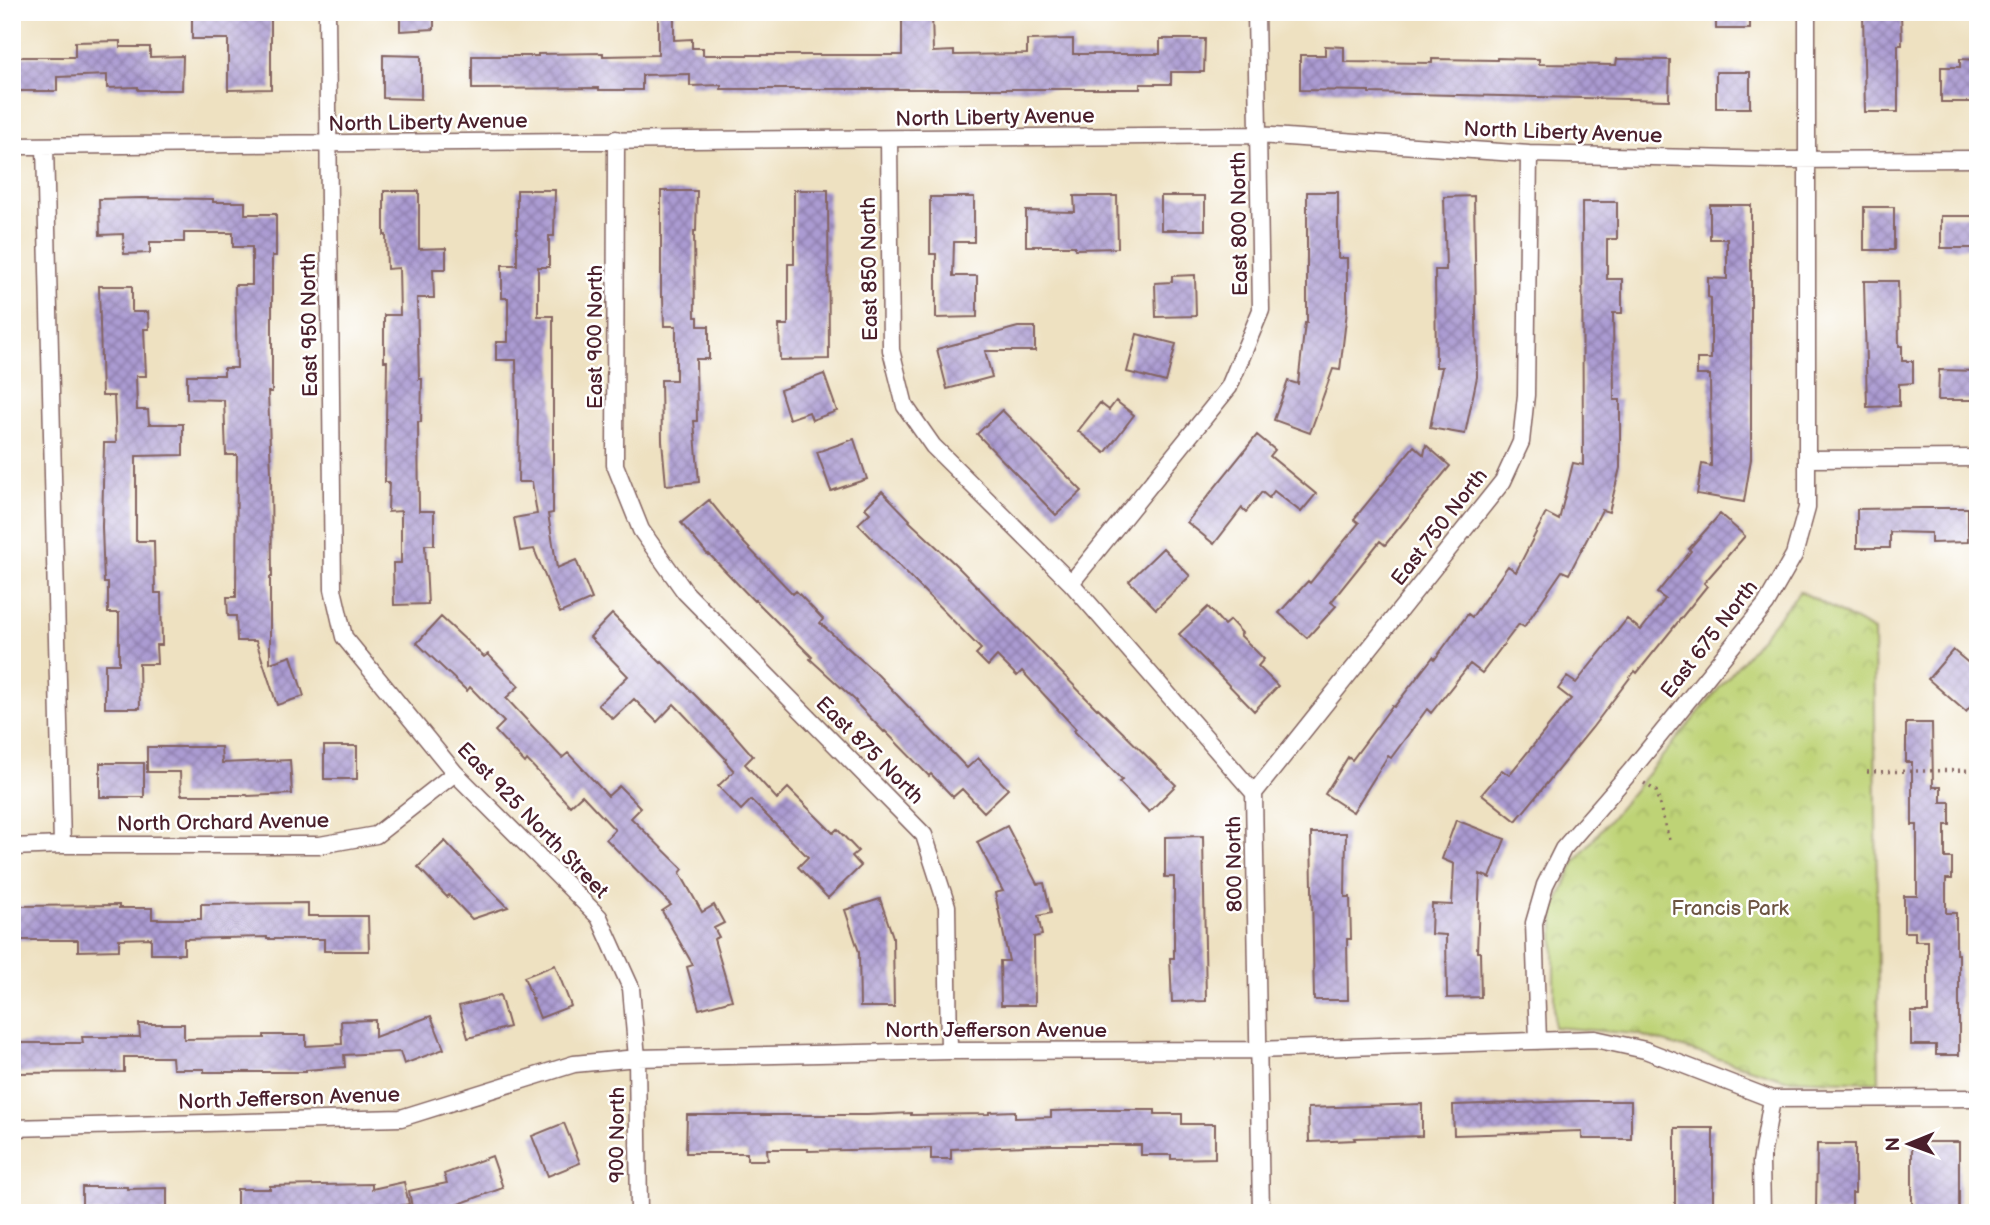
<svg xmlns="http://www.w3.org/2000/svg" width="1990" height="1225" viewBox="0 0 1990 1225" font-family="'Balsamiq Sans',sans-serif">
  <style>
    .park { fill: url(#park-crowns); stroke: #847950; stroke-width: 2 }
    .building { fill: url(#building-cross-hatch) }
    .lines { fill: none; stroke-linecap: round; stroke-linejoin: round }
    .street-casing { stroke: #836360; stroke-width: 19 }
    .path { stroke: #836360; stroke-width: 3.5; stroke-dasharray: 2 5; stroke-linecap: butt }
    .street { stroke: #fff; stroke-width: 16 }
    .labels { text-anchor: middle; stroke-width: 5; stroke-linejoin: round; paint-order: stroke }
    .street-label { font-size: 21px; fill: #4a1f2b; stroke: #fff }
    .park-label { font-size: 21px; fill: #6d5542; stroke: #fff }
  </style>
  <defs>
    <pattern id="park-crowns" width="20" height="18" patternUnits="userSpaceOnUse" patternTransform="scale(1.75)"><rect width="20" height="18" fill="#bed376"/><path d="M2 6a3 3 0 1 1 6 0M12 15a3 3 0 1 1 6 0" fill="none" stroke="#a5b566"/></pattern>
    <pattern id="building-cross-hatch" width="8" height="8" patternUnits="userSpaceOnUse" patternTransform="scale(1.75)"><rect width="8" height="8" fill="#ab9bd2"/><path d="M0 0l8 8M0 8l8-8" fill="none" stroke="#8d7eab"/></pattern>
  </defs>
  <rect width="100%" height="100%" fill="#fff"/>
  <filter id="ink" filterUnits="userSpaceOnUse"><feTurbulence type="fractalNoise" baseFrequency=".0143" numOctaves="2"/><feDisplacementMap in="SourceGraphic" scale="14" xChannelSelector="R" yChannelSelector="G"/><feConvolveMatrix kernelMatrix="1 2 1 2 8 2 1 2 1" color-interpolation-filters="sRGB"/></filter>
  <filter id="wash" filterUnits="userSpaceOnUse"><feTurbulence type="fractalNoise" baseFrequency=".00686" numOctaves="4" result="noise"/><feDisplacementMap in="SourceGraphic" scale="28" xChannelSelector="R" yChannelSelector="G"/><feGaussianBlur stdDeviation="1.57" result="paint"/><feColorMatrix in="noise" values="0 0 0 0 0 0 0 0 0 0 0 0 0 0 0 0 0 1.4 0 .05"/><feComposite in="paint" operator="in"/></filter>
  <g filter="url(#wash)">
    <rect width="100%" height="100%" fill="#eee1c1"/>
    <!-- park -->
    <path class="park" d="M1800,591L1874,631L1879,1082L1785,1079L1637,1034L1554,1027V911L1575,861Z"/>
    <g id="blocks">
      <!-- building -->
      <path class="building" d="M192,12H271V89L228,90V39H192Z
        M400,12H434V29L400,31Z
        M658,12H674V40L692,39V48H703V55H902V12H932L933,52L954,51V55L1027,54V40L1073,39V54H1160V39H1205L1204,72H1171V84H1140V89H721V85L690,86V74L642,75V90H599V88L472,89V56H538V54L603,53V56L658,55Z
        M1716,12H1750V29H1716Z
        M1863,12H1901L1902,45H1898V112H1865Z
        M120,41V47H150V57L183,56L182,90H138V87L107,88V75L57,77V91H13V57H75V42Z
        M1325,46L1344,47V62L1432,63V59L1497,60V58L1539,59V64L1616,65L1617,59L1670,60L1669,100L1369,93V91L1300,90V55H1325Z
        M383,55L421,56V99L383,98Z
        M1960,59L1978,60V102H1941V67H1960Z
        M1716,72H1750V108H1716Z
        M517,190H555L554,236H549V267H538V316H553V513L548,514L557,568L576,560L592,599L560,613L534,549L520,551L514,518L537,514L532,482H518L519,420H517L516,360H496V342H508V298H502V265H517Z
        M794,190H828L829,359L780,360L779,325H788V264H794Z
        M384,191H419V249L446,248V269H433L434,298H417L419,379H422L421,422H418L419,511H434V545H425L428,604L394,605L393,563H401V511L388,512L389,482H385L387,361H384V315H400L399,268L387,269L386,235H384Z
        M661,191H697L696,231H694L695,317H698V326H709V359H696L697,421H694L699,482L666,485L662,441L661,380H676V326H664L663,297H661Z
        M1307,192H1338V258H1347V311L1340,370L1333,369L1310,433L1274,420L1288,381L1298,384L1305,323H1307Z
        M1074,196H1117L1118,248L1075,249V246H1026V211L1075,212Z
        M1161,196H1205V230H1161Z
        M1474,196L1477,377L1465,434L1430,428L1442,367H1436L1435,270H1446L1444,197Z
        M930,197H974V242H954L953,276H977V317L936,318V254H930Z
        M142,198L213,199V202H245V214H276V256H272V392H268L271,473L272,577H270V663L291,656L304,696L277,705L256,641H237L236,616H228L227,597H236L237,455H226L224,400L187,399V375H224V368H237L235,285H252V247H233V233H184V242H150V253L124,254L123,234L100,235L99,199Z
        M1582,202H1617V239H1607V279H1622V313H1613L1614,400H1620V468L1609,512L1602,510L1569,574L1562,571L1524,627L1519,624L1482,673L1470,664L1431,713L1427,709L1391,758L1388,756L1353,812L1325,794L1348,757L1352,760L1392,706L1394,707L1433,657L1435,659L1468,614L1472,617L1508,566L1516,572L1546,513L1559,520L1573,463L1583,465Z
        M1710,205H1751V459L1744,502L1697,494L1702,464L1711,466L1710,375H1697V359H1711V298L1708,297V278L1727,279V239H1710Z
        M1864,207H1894V250H1864Z
        M1941,216H1978V248H1941Z
        M1195,275L1196,316L1156,317L1155,283L1172,282V276Z
        M1864,281H1898L1899,346H1902V361H1913V383L1899,384V406L1867,407Z
        M99,286H132V312H148L149,329H144L146,376H136L137,410H148L149,424H183V455L136,456V541H154L155,593H161L162,645H156L157,664H139L140,708H105V664H119V613H108V583H104L102,527L104,443H116L114,396H102Z
        M1018,327H1035V351H985L992,377L947,389L937,349Z
        M1137,334L1176,344L1166,382L1127,372Z
        M1939,370L1978,371V400H1938Z
        M824,374L837,411L812,420L809,412L789,419L780,390Z
        M1116,401L1134,415L1105,453L1078,431L1100,403L1109,410Z
        M1002,410L1082,491L1056,515L977,434Z
        M1257,435L1275,450L1270,456L1316,494L1301,512L1274,491L1269,498L1262,492L1246,512L1242,508L1214,544L1187,522Z
        M854,439L867,479L831,491L817,452Z
        M1426,445L1450,466L1385,545L1380,541L1331,602L1336,606L1307,638L1279,613L1308,581L1310,583L1359,523L1354,519L1414,446L1424,455Z
        M882,491L910,520L909,521L956,565L1097,709L1098,708L1176,785L1149,812L1119,782L1122,780L1074,731L1076,729L1022,671L1017,676L997,656L988,666L976,654L981,649L858,524L870,513L865,508Z
        M709,500L744,543L793,594L796,591L823,619L820,623L878,675L967,768L978,758L1008,789L984,812L962,789L953,797L931,774L929,776L885,731L884,732L855,702L856,701L810,659L812,657L755,600L754,601L709,554L708,555L681,523Z
        M1921,508H1968V542L1931,543V533L1890,532V548H1857V509Z
        M1720,514L1745,536L1704,583L1707,586L1637,673L1635,671L1592,728L1516,821L1482,794L1502,770L1509,775L1571,699L1558,689L1567,677L1576,683L1627,619L1641,630L1665,599L1657,593L1691,551L1689,549Z
        M1163,548L1190,576L1156,609L1129,581Z
        M1208,607L1224,625L1230,620L1242,633L1240,635L1264,659L1258,666L1278,686L1254,711L1179,634Z
        M612,614L661,663L662,662L732,732L753,756L745,764L777,799L788,788L833,833L837,829L858,851L852,856L861,866L828,898L798,867L808,857L751,800L741,810L718,786L734,771L725,761L726,759L674,704L657,722L634,699L613,719L598,705L628,676L590,637Z
        M441,617L484,657L488,654L519,686L506,698L562,758L568,753L608,796L619,786L641,808L631,818L683,869L680,873L702,912L714,905L724,923L714,928L719,937L714,939L732,1000L699,1009L687,967L693,965L662,911L671,905L606,839L615,830L582,795L570,806L527,760L525,763L495,731L504,722L470,687L467,691L417,643Z
        M1953,650L1978,671V698L1966,712L1928,679Z
        M1906,723H1932L1933,787H1941V802H1950V825H1945V858H1952V879H1946V913H1956V954H1959V1055H1936V1045H1911V1012H1928V941H1915V932H1904V896H1917V825H1912V762H1906Z
        M324,746H357V779H324Z
        M147,747H221L222,763L290,760L292,794L248,796L247,795H181L180,772H147Z
        M100,763H144V797H100Z
        M1456,820L1505,839L1490,878L1480,874L1477,952H1480L1481,997L1447,998L1446,935L1431,934L1432,904L1452,905L1454,864L1442,859Z
        M1007,826L1037,884L1044,883L1051,913L1038,916L1042,935L1034,937L1035,1005H1001L1000,961H1009L995,893L1003,891L977,842Z
        M1311,833H1346L1345,897H1350L1351,939H1347L1348,1000H1314Z
        M1203,836L1206,1001L1172,1002L1170,958H1174V877H1165V837Z
        M445,841L484,883L508,907L472,919L449,895L447,897L418,867Z
        M880,899L893,937L894,1007H860L859,952L845,910Z
        M308,903V916H368L369,951H324V939H267V937L184,939V954H151V938L119,939V950L78,951V940H18V906L119,905V908H152V919H201V904Z
        M555,965L571,1006L540,1018L524,977Z
        M500,995L509,1027L468,1038L459,1006Z
        M431,1016L444,1049L404,1064L400,1052L344,1055L345,1067L306,1070V1072H204V1069H173L172,1057H124V1072L16,1073V1043H83L82,1037H140L139,1024H184V1039L264,1038V1035H306V1046L342,1044L341,1021L375,1020V1037Z
        M1582,1101H1631V1139H1582V1131L1454,1135L1453,1105Z
        M1422,1104V1136L1354,1138L1355,1140L1309,1142L1308,1108Z
        M1091,1110H1155V1114H1182V1124H1215V1158L1171,1159V1155H1141V1145H1052L951,1149V1159H931V1148L808,1151V1149H767L768,1160H747V1153H686L687,1115H867L911,1113V1115L989,1114V1112L1015,1111V1118L1051,1117V1111Z
        M564,1123L580,1163L548,1176L532,1136Z
        M1675,1128H1713V1213H1675Z
        M1912,1142H1959V1213H1912Z
        M1817,1144H1855V1193H1852V1213H1816Z
        M492,1156L503,1188L445,1209L446,1213H413L409,1191L447,1183L444,1174Z
        M404,1182L409,1204L369,1213H237V1189H270V1186L372,1184V1189Z
        M82,1187H127V1189L167,1188V1213H82Z"/>
    </g>
  </g>
  <g filter="url(#ink)">
    <use href="#blocks" fill-opacity="0" stroke="#836360" stroke-width="2"/>
    <g class="lines">
      <!-- street casing -->
      <g class="street-casing">
        <path id="street" d="M327,12L333,589L344,637L455,773L599,917L631,988L637,1058L639,1213
          M616,139L615,465L641,530L685,592L924,835L947,906L949,1051
          M889,139L891,350L905,406L933,446L1071,583L1254,793L1261,1213
          M12,146L1258,135L1529,154L1776,160L1978,159
          M45,146L62,845
          M1807,459L1978,458
          M1071,583L1229,387L1261,310L1256,12
          M1254,793L1503,481L1521,442L1526,395L1529,154
          M12,847L62,845H320L376,835L455,773
          M1538,1041L1534,923L1545,885L1563,849L1630,772L1766,604L1794,555L1807,508V12
          M12,1128L401,1118L574,1064L637,1058L949,1051L1258,1050L1595,1039L1645,1050L1772,1099L1978,1098
          M1762,1213L1761,1162L1772,1099"/>
      </g>
      <!-- path -->
      <path class="path" d="M1867,772L1978,770
        M1644,783L1656,791L1669,840"/>
      <!-- street -->
      <use href="#street" class="street"/>
    </g>
  </g>
  <g class="labels">
    <!-- street labels -->
    <g class="street-label">
      <text transform="translate(995 117) rotate(-1)" y="7">North Liberty Avenue</text>
      <text transform="translate(428 122) rotate(-1)" y="7">North Liberty Avenue</text>
      <text transform="translate(1563 132) rotate(2)" y="7">North Liberty Avenue</text>
      <text transform="translate(1239 224) rotate(-91)" y="7">East 800 North</text>
      <text transform="translate(869 269) rotate(-91)" y="7">East 850 North</text>
      <text transform="translate(309 325) rotate(-91)" y="7">East 950 North</text>
      <text transform="translate(595 337) rotate(-90)" y="7">East 900 North</text>
      <text transform="translate(1439 527) rotate(-52)" y="7">East 750 North</text>
      <text transform="translate(1709 639) rotate(-52)" y="7">East 675 North</text>
      <text transform="translate(870 750) rotate(45)" y="7">East 875 North</text>
      <text transform="translate(533 820) rotate(46)" y="7">East 925 North Street</text>
      <text transform="translate(223 822) rotate(-1)" y="7">North Orchard Avenue</text>
      <text transform="translate(1234 864) rotate(-91)" y="7">800 North</text>
      <text x="996" y="1037">North Jefferson Avenue</text>
      <text transform="translate(289 1098) rotate(-2)" y="7">North Jefferson Avenue</text>
      <text transform="translate(617 1135) rotate(-90)" y="7">900 North</text>
    </g>
    <!-- park labels -->
    <g class="park-label">
      <text x="1730" y="915">Francis Park</text>
    </g>
  </g>
  <!-- margin -->
  <rect width="1990" height="1225" fill="none" stroke="#fff" stroke-width="42"/>
  <!-- north arrow -->
  <g transform="translate(1909 1144) rotate(269)" stroke="#ffffff" stroke-width="5" paint-order="stroke">
  <path d="M0-5L12 26L0 18L-12 26Z" fill="#4a1f2b"/>
  <text y="-10" font-size="19" font-weight="bold" text-anchor="middle" fill="#4a1f2b">N</text>
  </g>
</svg>
